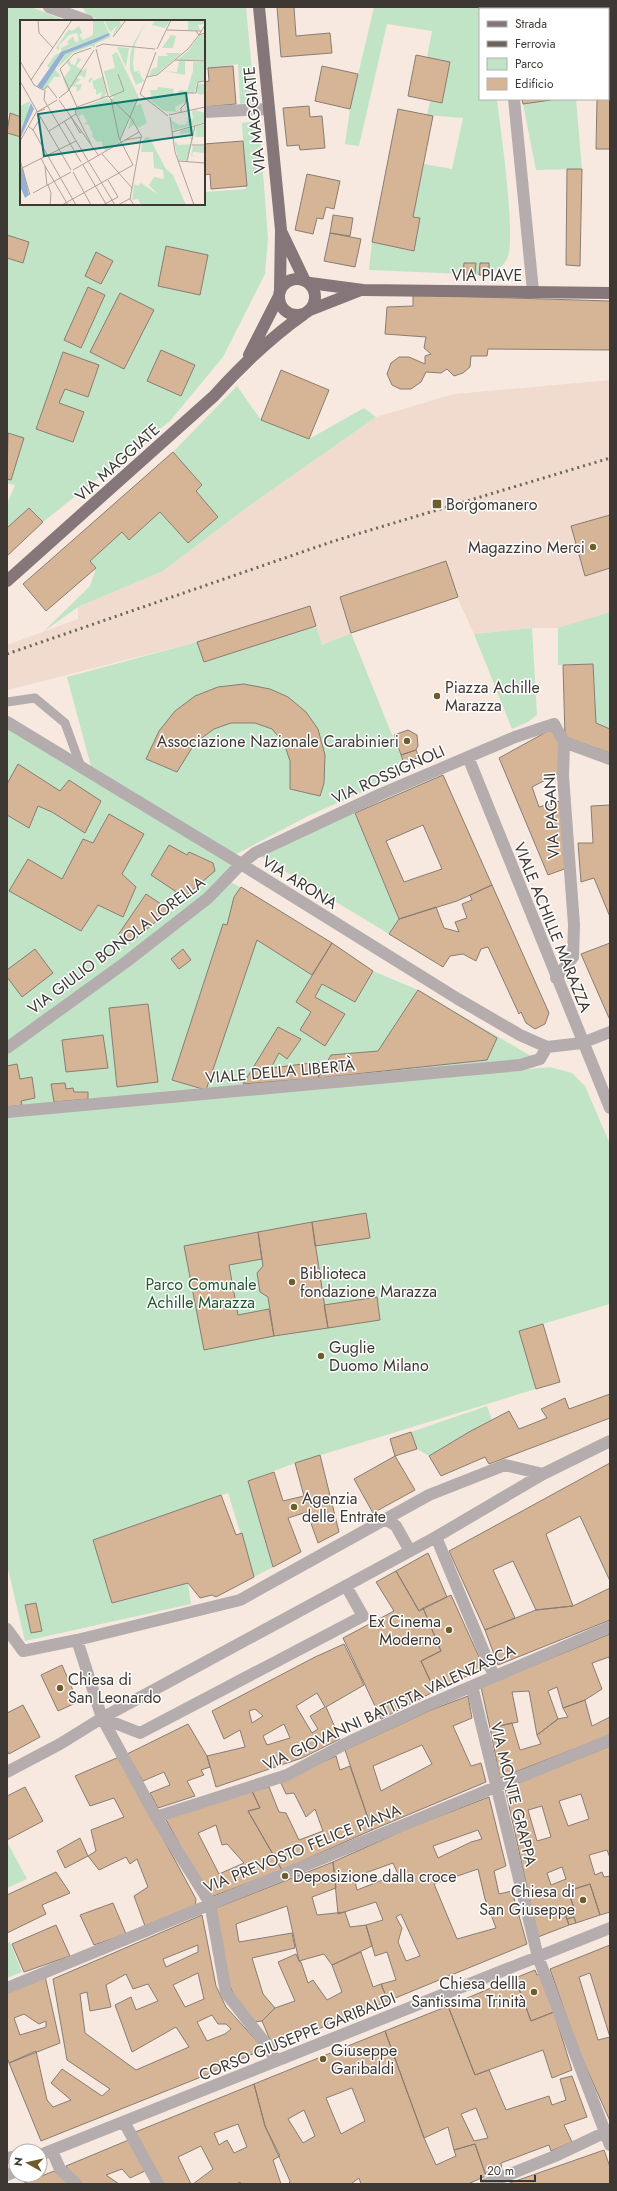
<svg xmlns="http://www.w3.org/2000/svg" width="617" height="2191" viewBox="0 0 617 2191" font-family="Jost,sans-serif">
  <style>
    .built { fill: #f1dbcf }
    .green { fill: #c1e4c7 }
    .building { fill: #d6b496; stroke: #887d73; fill-rule: evenodd }
    .lines { fill: none; stroke-linecap: round; stroke-linejoin: round }
    .lane { stroke: #b4acad; stroke-width: 9 }
    .street { stroke: #b4acad; stroke-width: 12 }
    .primary { stroke: #857779; stroke-width: 12 }
    .rail { stroke: #6c645f; stroke-width: 3; stroke-dasharray: 2 4; stroke-linecap: butt }
    .poi-dot { fill: #6d5d2a; stroke: #fff; stroke-width: 1.5 }
    .labels { text-anchor: middle; stroke-width: 3; stroke-linejoin: round; paint-order: stroke }
    .street-label { font-size: 16px; fill: #3e3834; stroke: #fff }
    .poi-label { font-size: 16px; fill: #3e3834; stroke: #fff; text-anchor: start }
    .park-label { font-size: 16px; fill: #205730; stroke: #fff }
    .inset-road { fill: none; stroke: #aea29b; stroke-width: 1 }
    .view { fill: #0f766e; fill-opacity: 0.15; stroke: #0f766e; stroke-width: 2 }
    .inset-edge { fill: none; stroke: #3e3834; stroke-width: 2 }
  </style>
  <rect width="100%" height="100%" fill="#f8e9e0"/>
  <!-- built -->
  <path class="built" d="M610,380V612L560,628H532L474,634L457,597L351,633L322,645L309,606L197,642L7,690V645L78,619V607L163,571L249,506L376,417L454,394Z"/>
  <!-- green -->
  <path class="green" d="M7,7H31L67,21H21V204H204V192L246,189L242,123L259,121L268,238L265,274L223,357L170,421L43,522L29,508L7,528V504L15,485L7,483V124L10,114L7,112Z
    M85,7H246L255,102L240,104L238,64L208,68L204,73V21H103L88,16L83,8Z
    M374,7H487V9H480V99H497C500,126 517,240 507,259C504,265 496,271 489,275V263H480L479,275H475V263H464L463,274L369,270L372,242L413,251V217L424,164L452,169L463,118L427,115L430,101L442,103L427,57L432,31L387,24L359,146L345,144L350,109Z
    M508,7H610V42H608V9H508Z
    M522,99H576L582,169L536,170Z
    M237,386L261,420L309,439L364,408L376,417L249,506L163,571L78,607L43,632L90,586L96,568L90,561L122,532L129,540L160,512L188,543L218,517L196,491L202,485L173,452Z
    M610,612V729L596,723L592,664L558,665V628Z
    M316,626L322,645L351,633L407,772L308,816L231,857L241,864L226,879L332,943L373,971L418,990L538,1060L7,1112V722L93,774L67,677L197,642L204,662Z
    M532,628L537,715L528,722L512,729L474,634Z
    M352,807L399,919L389,934L255,853Z
    M550,1067L572,1073L585,1086L610,1144V1304L519,1331L536,1389L295,1463L248,1481L273,1567L254,1577L228,1493L93,1540L112,1603L188,1583L191,1604L25,1641L7,1565V1116Z
    M487,1406L492,1420L429,1456L417,1449L411,1432Z
    M7,1842L27,1879L7,1888Z
    M10,1942L22,1972L7,1978V1943Z"/>
  <!-- building -->
  <path class="building" d="M277,7H294L296,36L330,33L332,53L281,57Z
    M508,7H533V9H508Z
    M608,42H610V149H596L597,99H608Z
    M416,55L450,62L442,103L408,96Z
    M233,66L236,104L205,107L204,82L209,81L208,68Z
    M322,66L358,74L350,109L315,101Z
    M522,99H551V100L523,104Z
    M309,106L310,117L322,116L325,148L300,150L299,145L287,146L283,108Z
    M398,109L433,116L413,217L420,218L414,251L372,242Z
    M10,113L21,117V137L7,133Z
    M243,141L247,186L211,189L210,174L204,175V144Z
    M567,169H582L580,266L566,265Z
    M307,174L340,181L334,209L326,207L323,219L317,218L313,234L295,230Z
    M333,215L353,218L350,236L330,233Z
    M330,233L361,239L355,267L324,261Z
    M7,235L29,242L23,263L7,258Z
    M166,246L208,255L200,295L158,286Z
    M96,252L113,261L101,284L85,276Z
    M464,263H476L475,275L463,274Z
    M480,263H489V275H479Z
    M88,287L105,295L81,348L64,340Z
    M120,293L154,310L124,369L90,352Z
    M413,295L610,301V350L488,349L487,356H471L470,367L463,373L454,376L447,369L441,373L426,372L421,382L411,389H400L392,385L387,374L391,363L399,357H409L425,364V356L431,354L424,348L426,337L385,334L387,307L413,306Z
    M161,350L195,365L181,396L147,381Z
    M63,352L99,365L88,397L65,389L59,403L84,412L73,442L36,429Z
    M281,370L329,390L309,439L261,420Z
    M8,433L24,438L11,480L7,479Z
    M173,452L202,485L196,491L218,517L188,543L160,512L129,540L122,532L90,561L96,568L46,611L23,584Z
    M29,508L43,522L7,556V528Z
    M610,515V568L585,576L571,526Z
    M446,561L458,597L351,633L340,597Z
    M310,606L316,626L204,662L197,642Z
    M593,664L596,723L610,729V753L565,737L563,665Z
    M244,684L270,689L288,697L306,712L318,729L325,755L324,783L320,796L290,789V761L284,743L272,729L255,723H231L214,729L195,743L177,772L146,759L159,731L175,711L195,696L218,687Z
    M408,730L417,735L418,746L416,750L401,755L394,735Z
    M550,730L558,736L561,772L532,787L539,807L560,801L567,868L548,875L499,758Z
    M416,750L419,757L404,763L401,755Z
    M18,764L60,791L69,780L101,801L85,833L52,812L38,806L29,828L7,815V784Z
    M443,775L492,885L457,901L399,919L355,813ZM423,825L442,869L404,882L386,841Z
    M610,805V917L594,878L581,882L578,843H593L591,806Z
    M109,814L144,834L122,874L136,887L123,917L98,905L81,931L9,891L28,859L62,879L83,839L93,843Z
    M169,845L187,855L189,852L213,863L215,871L184,897L151,875Z
    M492,885L549,1013L545,1024L535,1029L526,1023L521,1012L519,1014L488,947L481,949L476,961L463,954L450,956L443,967L389,934L399,919L436,907L444,928L459,932L455,922L467,918L462,904L472,900L470,895Z
    M241,887L332,943L312,975L257,940L206,1090L172,1080L223,924L227,925L234,897Z
    M146,894L170,910L130,943L118,935Z
    M332,943L373,971L355,1002L322,984L315,997L345,1014L325,1046L300,1030L311,1012L296,1002Z
    M610,943V1018H609L581,954Z
    M35,949L53,973L22,997L7,977V970Z
    M183,949L191,960L179,969L171,959Z
    M418,990L497,1038L487,1060L318,1078L331,1055L378,1051Z
    M148,1004L158,1082L117,1087L109,1008Z
    M278,1027L301,1039L287,1059L279,1053L271,1068L319,1062V1075L318,1078L243,1084Z
    M103,1035L108,1068L66,1072L62,1040Z
    M17,1064L20,1079L32,1077L35,1098L21,1101L22,1105L7,1107V1066Z
    M65,1083L66,1089L73,1088L74,1092H88V1099L54,1102L51,1084Z
    M366,1213L370,1238L315,1246L312,1222Z
    M312,1222L328,1328L274,1336L268,1297L260,1292L257,1273L263,1266L258,1232Z
    M258,1232L262,1259L229,1265L238,1315L269,1309L274,1336L204,1350L184,1246Z
    M377,1297L380,1320L328,1328L324,1305Z
    M543,1324L560,1382L536,1389L519,1331Z
    M610,1394V1418L489,1464L485,1457L441,1476L429,1456L469,1432L509,1411L519,1429L547,1418L541,1409L565,1398L569,1409Z
    M411,1432L417,1449L395,1456L390,1439Z
    M320,1455L339,1532L318,1543L307,1512L288,1518L301,1552L273,1567L248,1481L274,1472L283,1501L304,1496L295,1463Z
    M395,1456L415,1490L373,1513L354,1479Z
    M610,1463V1581L580,1516L546,1534L573,1606L536,1610L513,1561L493,1570L515,1618L485,1630L449,1551Z
    M221,1495L236,1535L242,1533L254,1577L216,1597L212,1595L200,1598L188,1583L112,1603L93,1540Z
    M428,1553L447,1597L419,1611L396,1571Z
    M396,1571L419,1611L423,1608L441,1651L421,1661L435,1691L381,1719L343,1638L394,1611L376,1582Z
    M610,1588V1620L498,1665L485,1630L536,1610L573,1606Z
    M451,1595L484,1668L435,1691L421,1661L441,1651L423,1608Z
    M36,1603L42,1631L31,1633L25,1605Z
    M610,1634V1662L609,1657L592,1663L602,1689L585,1700L563,1708L557,1687L548,1691L558,1719L537,1735L529,1691L512,1692L518,1722L490,1728L481,1687Z
    M344,1644L364,1685L326,1707L340,1739L302,1758L216,1787L207,1756L245,1747L240,1730L224,1739L212,1711L315,1657ZM317,1693L325,1707L310,1716L318,1729L312,1733L296,1706ZM255,1709L263,1716L252,1723L249,1711ZM284,1724L290,1738L267,1745L263,1736Z
    M62,1665L78,1702L58,1711L41,1675Z
    M468,1696L472,1718L453,1726L471,1766L481,1763L486,1782L372,1830L345,1750L431,1710ZM422,1745L432,1764L381,1791L373,1766Z
    M585,1700L592,1726L610,1717V1735L500,1778L490,1728L512,1723L520,1750L541,1744L537,1735L558,1719L568,1717L563,1708Z
    M23,1705L40,1737L9,1754L7,1750V1713Z
    M188,1724L207,1756L210,1767L201,1770L204,1775L187,1781L195,1796L158,1808L150,1793L170,1785L164,1772L143,1781L127,1754Z
    M610,1746V1858L607,1850L589,1855L595,1875L602,1872L604,1877L610,1876V1912L600,1915L590,1884L568,1891L574,1908L564,1911L569,1925L538,1937L505,1788ZM581,1794L589,1819L568,1826L559,1801ZM542,1806L551,1837L537,1841L528,1810ZM562,1867L566,1879L551,1885L547,1873Z
    M336,1756L340,1770L350,1766L372,1830L282,1870L248,1811L260,1808L252,1791L269,1787L279,1812L286,1813L299,1840L323,1831L315,1809L306,1817L294,1793L286,1794L280,1781Z
    M119,1757L196,1899L195,1906L145,1926L134,1896L148,1887L137,1859L130,1864L126,1857L99,1870L88,1856L96,1851L91,1830L124,1817L114,1798L90,1806L75,1776Z
    M25,1787L43,1821L7,1840V1796Z
    M252,1791L260,1808L248,1811L282,1870L211,1897L199,1880L165,1818ZM216,1825L222,1845L227,1844L244,1863L219,1874L198,1833Z
    M489,1797L506,1866L494,1871L499,1894L512,1891L527,1944L388,2001L381,1984L396,1980L387,1952L375,1956L366,1925L383,1920L376,1902L338,1914L333,1862L411,1827ZM478,1830L482,1839L471,1842L438,1858L433,1846ZM393,1863L398,1874L357,1890L354,1877ZM478,1869L485,1899L496,1928L457,1939L434,1884ZM401,1914L420,1956L406,1961L398,1942L402,1928L396,1917Z
    M80,1838L88,1856L65,1868L57,1851Z
    M333,1862L336,1888L312,1897L317,1915L345,1912L350,1927L366,1925L372,1946L332,1965L324,1954L299,1961L287,1906L236,1924L239,1942L292,1933L295,1948L252,1958L263,1994L275,2008L262,2021L253,2022L236,2001L226,1976L216,1908Z
    M56,1872L70,1893L42,1905L46,1914L7,1933V1895Z
    M590,1884L600,1915L576,1923L574,1917L567,1919L564,1911L574,1908L568,1891Z
    M113,1903L126,1934L94,1945L80,1915Z
    M202,1915L216,1986L226,2007L264,2049L206,2075L41,2141L9,2063L36,2051L47,2100L53,2107L71,2100L51,2083L62,2069L102,2096L110,2089L67,2060L53,1979ZM198,1945V1952L166,1967L163,1959ZM198,1973L204,1999L185,2007L173,1985ZM126,1974L133,1989L148,1984L158,2001L136,2010L131,1997L115,2005L132,2052L176,2027L189,2047L136,2070L85,2033L80,1994L87,1992L90,2011L111,2007L106,1985ZM212,2015L218,2024H226L231,2029L225,2034L207,2041L197,2022Z
    M574,1917L576,1923L569,1925L567,1919Z
    M56,1925L70,1956L24,1972L12,1944Z
    M610,1945V2121L577,2047L550,1969ZM590,1973L610,2037L598,2040L579,1977Z
    M361,1952L373,1987L381,1984L388,2001L273,2047L262,2021L275,2008L295,2001L278,1962L296,1954L299,1961L301,1962L308,1983L313,1980L327,2000L342,1992L332,1965Z
    M535,1970L537,1975L542,1973L554,2012L531,2021L515,1978Z
    M45,1976L60,2043L9,2063L7,2058V1993ZM24,2014L39,2024L46,2021V2027L20,2035L14,2018Z
    M515,1978L531,2021L554,2012L572,2070L552,2078L543,2050L475,2075L448,2006Z
    M448,2006L475,2075L489,2070L506,2110L549,2096L552,2105L566,2100L560,2079L572,2076L587,2117L564,2125L572,2142L551,2151L549,2145L501,2163L502,2171L486,2176L475,2144L454,2150L448,2127L424,2138L385,2031ZM476,2108L488,2138L474,2141L461,2114Z
    M385,2031L424,2138L436,2165L456,2156L454,2150L475,2144L486,2176L468,2184H361L359,2178L351,2184H289L290,2181L265,2126L254,2084ZM352,2088L365,2121L341,2134L326,2098ZM304,2110L315,2136L303,2143L288,2119Z
    M254,2084L265,2126L280,2156L273,2160L281,2184H241L240,2182L236,2184H193L213,2169L201,2146L178,2157L191,2184H162L133,2133ZM238,2124L247,2147L234,2153L227,2140L219,2145L214,2133Z
    M131,2139L147,2170L130,2178L122,2169L106,2175L119,2184H83L75,2178L66,2166Z
    M604,2150L610,2167V2184H507Z
    M54,2171L70,2184H22Z"/>
  <g class="lines">
    <!-- lane -->
    <path class="lane" d="M7,702L35,698L65,723L81,767"/>
    <!-- street -->
    <path class="street" d="M49,7L88,21
      M503,7V9
      M514,99L533,291
      M204,112L269,109
      M7,722L241,864L458,999L520,1035L547,1047L582,1043L610,1032
      M564,742L610,759
      M468,757L610,1108
      M556,978L573,957L574,925L563,776L564,742
      M7,1048L126,962L208,898L241,864L255,853L381,794L515,737L554,724L564,742
      M7,1112L520,1065L540,1059L547,1047
      M385,1519L396,1526L410,1551
      M436,1537L494,1676
      M7,1629L23,1651L77,1640L240,1600L429,1495L505,1465L543,1474
      M77,1640L102,1718L156,1817L210,1903L226,1993L270,2049L275,2061
      M472,1686L538,1957L610,2145
      M102,1718L140,1733L363,1616L346,1586
      M7,1772L60,1744L102,1718L436,1537L543,1474L610,1441
      M156,1817L287,1775L349,1742L428,1705L610,1627
      M7,1988L610,1740
      M124,2122L158,2184
      M52,2151L60,2169L76,2184
      M40,2155L610,1928
      M7,2158L16,2156
      M7,2175L16,2171
      M486,2184L555,2156L610,2130"/>
    <!-- primary -->
    <path class="primary" d="M259,7L281,230L280,289
      M282,233L304,279
      M279 297a18 18 0 1 1 36 0a18 18 0 1 1-36 0Z
      M310,283L363,290L610,293
      M310,310L361,290
      M249,355L279,296
      M7,581L214,396C242,365 270,338 304,314"/>
    <!-- rail -->
    <path class="rail" d="M7,654L334,541L610,458"/>
  </g>
  <!-- markers -->
  <g class="poi-dot">
    <rect x="432" y="499" width="10" height="10" rx="2"/>
    <circle cx="593" cy="547" r="4"/>
    <circle cx="437" cy="696" r="4"/>
    <circle cx="407" cy="741" r="4"/>
    <circle cx="292" cy="1282" r="4"/>
    <circle cx="321" cy="1356" r="4"/>
    <circle cx="294" cy="1507" r="4"/>
    <circle cx="449" cy="1630" r="4"/>
    <circle cx="60" cy="1688" r="4"/>
    <circle cx="285" cy="1876" r="4"/>
    <circle cx="583" cy="1900" r="4"/>
    <circle cx="534" cy="1992" r="4"/>
    <circle cx="323" cy="2059" r="4"/>
  </g>
  <g class="labels">
    <!-- street labels -->
    <g class="street-label">
      <text transform="translate(254 120) rotate(-96)" y="6">VIA MAGGIATE</text>
      <text x="487" y="281">VIA PIAVE</text>
      <text transform="translate(117 462) rotate(-42)" y="6">VIA MAGGIATE</text>
      <text transform="translate(388 774) rotate(-24)" y="6">VIA ROSSIGNOLI</text>
      <text transform="translate(551 816) rotate(-93)" y="6">VIA PAGANI</text>
      <text transform="translate(300 882) rotate(32)" y="6">VIA ARONA</text>
      <text transform="translate(553 927) rotate(68)" y="6">VIALE ACHILLE MARAZZA</text>
      <text transform="translate(116 945) rotate(-37)" y="6">VIA GIULIO BONOLA LORELLA</text>
      <text transform="translate(280 1071) rotate(-5)" y="6">VIALE DELLA LIBERTÀ</text>
      <text transform="translate(389 1707) rotate(-25)" y="6">VIA GIOVANNI BATTISTA VALENZASCA</text>
      <text transform="translate(514 1794) rotate(76)" y="6">VIA MONTE GRAPPA</text>
      <text transform="translate(302 1848) rotate(-22)" y="6">VIA PREVOSTO FELICE PIANA</text>
      <text transform="translate(297 2036) rotate(-22)" y="6">CORSO GIUSEPPE GARIBALDI</text>
    </g>
    <!-- poi labels -->
    <g class="poi-label">
      <text x="446" y="510">Borgomanero</text>
      <text x="585" y="553" text-anchor="end">Magazzino Merci</text>
      <text x="445" y="693">Piazza Achille<tspan x="445" dy="18">Marazza</tspan></text>
      <text x="399" y="747" text-anchor="end">Associazione Nazionale Carabinieri</text>
      <text x="300" y="1279">Biblioteca<tspan x="300" dy="18">fondazione Marazza</tspan></text>
      <text x="329" y="1353">Guglie<tspan x="329" dy="18">Duomo Milano</tspan></text>
      <text x="302" y="1504">Agenzia<tspan x="302" dy="18">delle Entrate</tspan></text>
      <text x="441" y="1627" text-anchor="end">Ex Cinema<tspan x="441" dy="18">Moderno</tspan></text>
      <text x="68" y="1685">Chiesa di<tspan x="68" dy="18">San Leonardo</tspan></text>
      <text x="293" y="1882">Deposizione dalla croce</text>
      <text x="575" y="1897" text-anchor="end">Chiesa di<tspan x="575" dy="18">San Giuseppe</tspan></text>
      <text x="526" y="1989" text-anchor="end">Chiesa dellla<tspan x="526" dy="18">Santissima Trinità</tspan></text>
      <text x="331" y="2056">Giuseppe<tspan x="331" dy="18">Garibaldi</tspan></text>
    </g>
    <!-- park labels -->
    <g class="park-label">
      <text x="201" y="1290">Parco Comunale<tspan x="201" dy="18">Achille Marazza</tspan></text>
    </g>
  </g>
  <!-- overview -->
  <g transform="translate(20 20)">
    <rect width="185" height="185" fill="#f8e9e0"/>
    <path d="M73,0H83L89,13L47,29L39,35L30,48L27,46L35,35L41,32V28L49,24L47,22L53,16L55,22L59,21L57,13L49,15L39,25V30L36,28L49,9L52,11L59,6L62,13L59,15L63,20L73,15ZM84,0L100,1L101,5L92,17L97,6L90,12ZM127,0L115,24L113,43L114,52L120,50L117,54L121,52L120,55L124,61L116,65L110,50V36L113,24ZM135,0H150L145,8L132,5ZM168,0H185L184,4L178,5L180,10H168ZM185,14V41L157,40L169,30L179,16ZM90,15L91,17L75,24V27L70,26L53,33L37,48L45,34ZM151,15L156,16L153,28H142ZM97,27L109,28L106,47L103,41ZM97,32L119,78L115,86L121,84L127,103L118,108L115,104L108,109L111,98L109,97L99,122L85,131L81,121L77,122L72,116L73,114L68,104L62,105L67,102L63,94L59,96L61,101L55,90L87,78L90,80L94,77L90,75L84,51L95,48L92,35ZM146,33H162L137,54L129,56L132,49L137,47L138,36H148ZM58,37L61,40L56,46L63,51L67,47L65,58L60,55L56,58L61,59L54,65L62,64L60,70L56,72L57,67L51,66L48,71L43,59L51,48L46,42L49,39L51,44L55,45ZM159,41H165V55L143,51L157,52ZM173,42H185V61L177,62L174,73H167L164,83L155,87L156,91L160,92L144,91L131,81L129,77L134,76L125,74L131,75L130,70H137L138,67L154,69L153,73L157,74L160,70L167,71L173,51ZM35,49L41,57H34L25,70L22,69ZM83,56L86,72L84,78L80,80L82,72L76,75V69H74L72,59L70,63L68,61L70,58H72L73,61ZM175.5 69a5.5 5.5 0 1 1 11 0a5.5 5.5 0 1 1-11 0ZM10,81L8,97L0,113V86ZM175,90L185,93V102L154,110L151,100L159,105L166,104L168,99L160,98L173,99L172,91ZM185,104V117H175L176,106ZM175,106L172,124L167,141L158,140L154,120L158,125L172,124L169,113L160,114V111ZM126,117H129L146,149L153,155L166,185H121L118,179L112,180L114,164L118,166L121,163L137,174L129,165L134,157L144,159L143,150L134,148L133,132H121L122,122ZM173,126H185V133L173,132L172,135L178,137L171,136Z" fill="#c1e4c7"/>
    <path d="M89,13L90,15L76,22L45,34L22,69L17,66L41,32ZM11,83L14,89L0,119V113ZM3,148L9,175L5,178L0,166V150Z" fill="#94b3d3"/>
    <path class="inset-road" d="M18,0L19,13L33,28M147,10L181,11M176,11L179,15L185,5M93,17L106,0M76,27L83,24L135,29M76,29L88,76M137,29L151,0M136,32L120,74L148,96M155,40L185,41M0,41L14,65L23,70L28,66L37,78M23,42L52,0M127,57L137,55L168,29L179,15L185,13M11,60L23,42L20,46M0,61L17,91M25,70L24,80L61,142M88,76L111,98L122,117L105,120M89,77L104,71L98,54M39,78L48,71L74,30M91,79L99,118L113,145M39,80L79,136M57,87L40,49L54,34L71,28M57,87L55,90L56,94L71,124M57,87L88,76M25,89L17,92L37,80M161,92V88L165,84L167,73H176L178,62L185,61M18,93L51,150M149,95L185,87M51,97L60,113L62,111M150,97L155,132L174,185M44,101L95,185M8,106L13,110L56,185M13,110L21,97M29,111L56,94M152,112L185,103M100,120L118,78M0,121L17,91M172,125H185M82,134L112,168M21,138L25,146L27,166M0,140L10,175M158,141L185,143M167,141L175,106M63,145L86,184M25,146L48,185M0,149L56,121M53,150L119,112M53,152L71,185M28,165L31,173L30,185M13,173L51,152M42,185L113,145M83,185L98,177L88,160M98,185L111,178M114,185L110,179L121,118"/>
    <path class="view" d="M166,73L172,115L24,136L18,94Z"/>
    <rect width="185" height="185" class="inset-edge"/>
  </g>
  <!-- border -->
  <rect width="617" height="2191" fill="none" stroke="#3e3834" stroke-width="16"/>
  <!-- legend -->
  <rect x="479" y="8" width="130" height="92" fill="#ffffff" stroke="#b2afae"/>
  <rect x="487" y="21" width="20" height="6" fill="#857779" stroke="#b2afae"/>
  <text x="515" y="28" font-size="12" fill="#3e3834">Strada</text>
  <rect x="487" y="41" width="20" height="6" fill="#6c645f" stroke="#b2afae"/>
  <text x="515" y="48" font-size="12" fill="#3e3834">Ferrovia</text>
  <rect x="487" y="58" width="20" height="12" fill="#c1e4c7" stroke="#b2afae"/>
  <text x="515" y="68" font-size="12" fill="#3e3834">Parco</text>
  <rect x="487" y="78" width="20" height="12" fill="#d6b496" stroke="#b2afae"/>
  <text x="515" y="88" font-size="12" fill="#3e3834">Edificio</text>
  <!-- north arrow -->
  <g transform="translate(28 2163) rotate(278)"><circle r="19" fill="#ffffff" stroke="#b2afae"/>
  <path d="M0-3L7 15L0 10L-7 15Z" fill="#6d5d2a"/>
  <text y="-6" font-size="11" font-weight="bold" text-anchor="middle" fill="#3e3834">N</text>
  </g>
  <!-- scale -->
  <path d="M481 2175v6h54v-6" fill="none" stroke="#3e3834" stroke-width="2"/>
  <text x="487" y="2175" font-size="12" fill="#3e3834" stroke="#ffffff" stroke-width="3" paint-order="stroke">20 m</text>
</svg>
